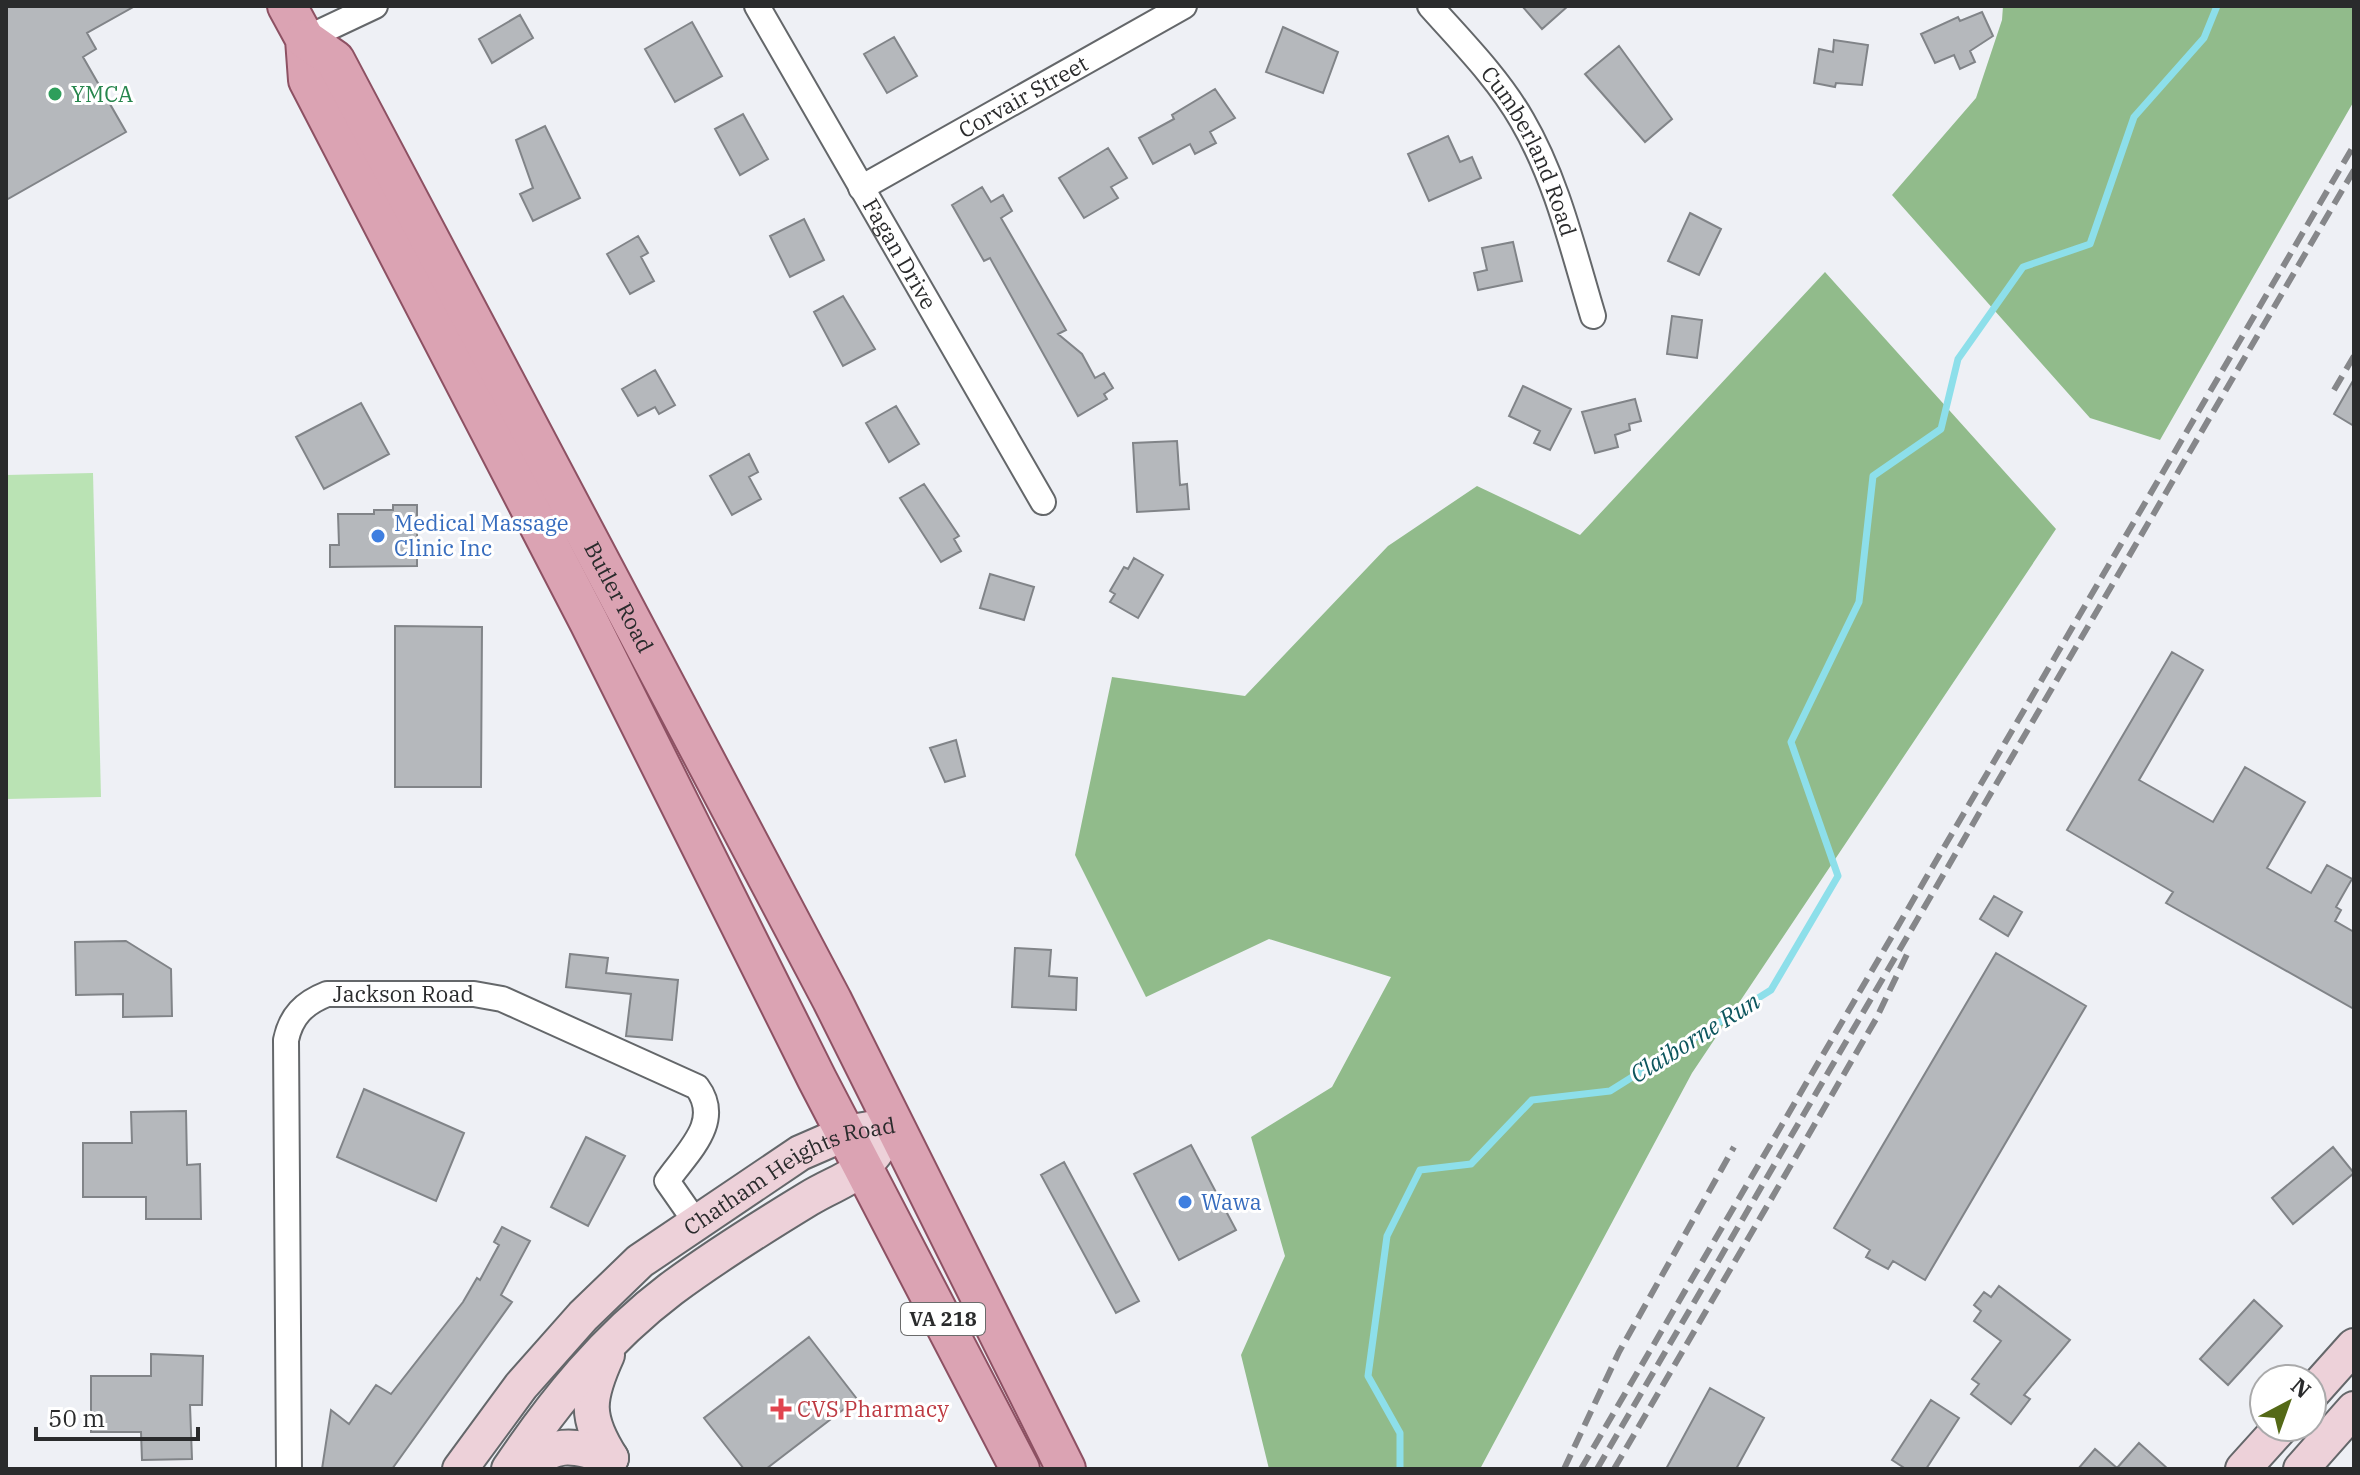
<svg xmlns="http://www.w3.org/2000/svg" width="2360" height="1475" viewBox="0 0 2360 1475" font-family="'IBM Plex Serif',serif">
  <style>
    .green { fill: #bae3b4 }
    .forest { fill: #91bb8b }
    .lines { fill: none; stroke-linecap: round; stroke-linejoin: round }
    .stream { stroke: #8ddfea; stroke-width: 7 }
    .building { fill: #b5b8bc; stroke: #818488; stroke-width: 2 }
    .street-casing { stroke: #64676a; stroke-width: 28 }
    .secondary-casing { stroke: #64676a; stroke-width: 38 }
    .primary-casing { stroke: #8d5163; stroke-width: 42 }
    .street { stroke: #fff; stroke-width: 24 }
    .secondary { stroke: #edd1d9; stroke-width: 34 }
    .primary { stroke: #dba3b3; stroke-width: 38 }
    .rail { stroke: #86878a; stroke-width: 6; stroke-dasharray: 16 8; stroke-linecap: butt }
    .leisure-dot { fill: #2e9e5b; stroke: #fff; stroke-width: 3 }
    .shop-dot { fill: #3f7fe0; stroke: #fff; stroke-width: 3 }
    .health-dot { fill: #e0444e; stroke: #fff; stroke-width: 3 }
    .labels { text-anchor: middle; stroke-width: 6; stroke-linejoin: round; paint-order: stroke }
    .shield { fill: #fff; stroke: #6a6b6b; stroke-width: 2 }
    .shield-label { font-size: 20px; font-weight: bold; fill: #2a2b2c }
    .leisure-label { font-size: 22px; fill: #27864d; stroke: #fff; text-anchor: start }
    .street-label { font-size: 22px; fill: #2a2b2c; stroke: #fff }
    .shop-label { font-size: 22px; fill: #366cbe; stroke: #fff; text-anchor: start }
    .health-label { font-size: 22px; fill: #be3a42; stroke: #fff; text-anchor: start }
    .water-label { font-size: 24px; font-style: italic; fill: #0d565e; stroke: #fff }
  </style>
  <rect width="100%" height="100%" fill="#eef0f5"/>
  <!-- green -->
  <path class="green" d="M93,473L101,797L6,799V475Z"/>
  <!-- forest -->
  <path class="forest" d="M2003,6H2354V101L2160,440L2090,418L1892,195L1976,98L2002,20Z
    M1825,272L2056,529L1692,1073L1480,1469H1269L1241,1355L1285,1256L1251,1137L1332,1087L1391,977L1269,939L1146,997L1075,855L1112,677L1245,696L1388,546L1477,486L1580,535Z"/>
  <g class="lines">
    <!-- stream -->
    <path class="stream" d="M1400,1469V1433L1368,1376L1387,1236L1420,1170L1471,1164L1532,1100L1610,1091L1771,990L1838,876L1791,742L1859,602L1873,476L1941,429L1958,359L2023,267L2090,244L2134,117L2204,38L2217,6"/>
  </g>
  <!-- building -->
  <path class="building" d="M6,6H135L87,33L96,49L83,57L126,132L6,200Z
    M1522,6H1568L1542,29Z
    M1982,12L1993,36L1970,51L1975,62L1960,69L1954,55L1935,63L1921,34L1958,17L1960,21Z
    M520,15L533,38L492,63L479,39Z
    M692,22L722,76L675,102L645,49Z
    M1283,27L1338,52L1323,93L1266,72Z
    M894,37L917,76L887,93L864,54Z
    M1834,40L1868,45L1862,85L1836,83L1835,87L1814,83L1819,49L1833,52Z
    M1619,46L1672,119L1645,142L1585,74Z
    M1215,89L1235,118L1210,132L1216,143L1195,154L1190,144L1153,164L1139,138L1174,119L1172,115Z
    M743,114L768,159L740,175L715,129Z
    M545,126L580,198L533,221L520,194L533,188L516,140Z
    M1448,136L1460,162L1472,157L1481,178L1429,201L1408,154Z
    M1108,148L1127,178L1111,187L1118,198L1084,218L1059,178Z
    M982,187L991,202L1003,195L1012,211L1001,218L1066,330L1058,334L1082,354L1095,378L1104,373L1113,388L1104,394L1107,399L1078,416L990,258L984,261L952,205Z
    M1690,213L1721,229L1699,275L1668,261Z
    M804,219L824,260L790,277L770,236Z
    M638,236L648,253L641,257L654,281L630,294L607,254Z
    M1513,242L1522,281L1478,290L1474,273L1487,270L1482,248Z
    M843,296L875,349L843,366L814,312Z
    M1672,316L1702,320L1697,358L1667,354Z
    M655,370L675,405L659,414L655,407L638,416L622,389Z
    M2354,379V426L2334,414Z
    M1523,386L1571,409L1550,450L1534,443L1540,431L1509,416Z
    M1635,399L1641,421L1629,424L1630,430L1615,435L1618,447L1595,453L1582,412Z
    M361,403L389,454L324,489L296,437Z
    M896,406L919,444L889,462L866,423Z
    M1177,441L1180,485L1187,484L1189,509L1137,512L1133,443Z
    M749,454L758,472L749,477L761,499L732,515L710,476Z
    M924,484L959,536L954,539L961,551L941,562L900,498Z
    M393,505H417V566L330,567V545H339L338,514H374V510H393Z
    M1134,558L1163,575L1138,618L1110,602L1115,594L1110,591L1124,567L1128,569Z
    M990,574L1034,587L1024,620L980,608Z
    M395,626L482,627L481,787H395Z
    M2172,652L2203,670L2139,780L2213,822L2245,767L2305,802L2267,868L2311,893L2327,865L2352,879L2336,907L2341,910L2335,921L2354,932V1009L2166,903L2173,892L2067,830Z
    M956,740L965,776L945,782L930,748Z
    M1994,896L2022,912L2008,936L1980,919Z
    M126,941L171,969L172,1016L123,1017V994L76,995L75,942Z
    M1015,948L1051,950L1049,976L1077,978L1076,1010L1012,1007Z
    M1996,953L2086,1006L1925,1280L1893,1261L1888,1269L1866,1257L1870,1250L1834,1228Z
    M570,954L608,958L606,973L678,980L672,1040L626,1036L631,994L566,987Z
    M364,1089L464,1133L436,1201L337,1157Z
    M186,1111L187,1165L200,1164L201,1219H146V1197H83V1143H132L131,1112Z
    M586,1137L625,1156L588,1226L551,1207Z
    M1191,1145L1236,1230L1179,1260L1134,1174Z
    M2333,1147L2354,1173L2293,1224L2272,1198Z
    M1064,1162L1139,1301L1116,1313L1041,1175Z
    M502,1227L530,1241L501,1295L512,1302L392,1469H322L331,1410L349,1424L376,1385L391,1394L463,1302L477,1278L480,1280L499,1245L494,1242Z
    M1999,1286L2070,1340L2024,1395L2030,1399L2011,1424L1971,1394L1979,1384L1972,1379L2001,1341L1974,1321L1981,1311L1974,1305L1984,1292L1991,1297Z
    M2254,1300L2282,1326L2228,1385L2200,1359Z
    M809,1337L857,1399L766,1469H744L704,1418Z
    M151,1354L203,1356L202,1405H190L192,1459L142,1460L141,1432H91V1376H151Z
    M1710,1388L1764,1418L1736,1469H1666Z
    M1931,1400L1959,1418L1926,1469H1906L1892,1460Z
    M2139,1443L2168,1469H2078L2095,1449L2117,1468Z"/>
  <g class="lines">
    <!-- street casing -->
    <g class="street-casing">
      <g id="street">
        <path id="s1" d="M757,6L1043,502"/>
        <path id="s2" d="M1430,6C1462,42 1498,78 1522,120C1557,180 1573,250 1593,316"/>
        <path d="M305,39L375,6"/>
        <path id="s3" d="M861,188L1184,6"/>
        <path id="s4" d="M289,1469L286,1040C291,1016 304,1003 327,994H474L502,999L697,1087C723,1122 687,1152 667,1181L697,1224"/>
      </g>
    </g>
    <!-- secondary casing -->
    <g class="secondary-casing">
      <g id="secondary">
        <path d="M607,1355C587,1399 585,1417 611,1458"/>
        <path d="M2312,1393L2354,1346"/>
        <path id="s5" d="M460,1469L521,1386L583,1316L640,1261L800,1153L846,1133L893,1125"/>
        <path d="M509,1469C555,1401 605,1339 671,1289C714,1257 762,1227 808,1199C841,1179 858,1180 880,1146"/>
        <path d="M518,1469C557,1443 568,1442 611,1458"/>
        <path d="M2243,1469L2281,1427"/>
        <path d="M2301,1469L2354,1409"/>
      </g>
    </g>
    <!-- primary casing -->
    <g class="primary-casing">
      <g id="primary">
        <path d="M287,6L305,39L308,80L589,622L817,1079L1020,1469"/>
        <path id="s6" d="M305,39L335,60L832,1000L1066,1469"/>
      </g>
    </g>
    <!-- street -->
    <use href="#street" class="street"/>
    <!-- secondary -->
    <use href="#secondary" class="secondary"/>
    <!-- primary -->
    <use href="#primary" class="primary"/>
    <!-- rail -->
    <path class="rail" d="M2334,390L2354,356
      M1564,1469L1619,1352L1734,1147
      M1581,1469L2354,145
      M1597,1469L2354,170
      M1614,1469L1876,1019L1910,948"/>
  </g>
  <!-- markers -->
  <circle class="leisure-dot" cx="55" cy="94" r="8"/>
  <g class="shop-dot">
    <circle cx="378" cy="536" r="8"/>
    <circle cx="1185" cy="1202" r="8"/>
  </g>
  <path class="health-dot" d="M777 1397h8v8h8v8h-8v8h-8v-8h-8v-8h8z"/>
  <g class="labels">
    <!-- shield labels -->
    <rect class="shield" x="901" y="1303" width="84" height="32" rx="6"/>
    <g class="shield-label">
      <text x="943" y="1326">VA 218</text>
    </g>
    <!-- leisure labels -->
    <g class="leisure-label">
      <text x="71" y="102">YMCA</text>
    </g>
    <!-- street labels -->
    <g class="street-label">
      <text dy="8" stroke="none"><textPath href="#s3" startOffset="186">Corvair Street</textPath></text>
      <text dy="8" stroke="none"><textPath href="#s2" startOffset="178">Cumberland Road</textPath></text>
      <text dy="8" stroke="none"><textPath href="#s1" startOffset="286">Fagan Drive</textPath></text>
      <text dy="8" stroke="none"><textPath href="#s6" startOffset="644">Butler Road</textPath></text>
      <text dy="8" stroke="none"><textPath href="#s4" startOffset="570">Jackson Road</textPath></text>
      <text dy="8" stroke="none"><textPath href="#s5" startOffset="450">Chatham Heights Road</textPath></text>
    </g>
    <!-- shop labels -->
    <g class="shop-label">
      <text x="394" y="531">Medical Massage<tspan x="394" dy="25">Clinic Inc</tspan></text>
      <text x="1201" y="1210">Wawa</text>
    </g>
    <!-- health labels -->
    <g class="health-label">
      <text x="797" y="1417">CVS Pharmacy</text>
    </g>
    <!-- water labels -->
    <g class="water-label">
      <text transform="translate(1695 1038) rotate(-32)" y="8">Claiborne Run</text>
    </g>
  </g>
  <!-- border -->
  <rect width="2360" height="1475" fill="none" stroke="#2a2b2c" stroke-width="16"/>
  <!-- north arrow -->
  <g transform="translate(2288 1403) rotate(41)"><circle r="38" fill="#ffffff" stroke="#aaaaab" stroke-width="2"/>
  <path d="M0-6L14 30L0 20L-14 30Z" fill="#546917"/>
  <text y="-12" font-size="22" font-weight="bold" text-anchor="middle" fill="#2a2b2c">N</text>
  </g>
  <!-- scale -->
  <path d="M36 1427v12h162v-12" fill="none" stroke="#2a2b2c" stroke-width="4"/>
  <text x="48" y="1427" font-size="24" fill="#2a2b2c" stroke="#ffffff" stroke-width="6" paint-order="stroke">50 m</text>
</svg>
